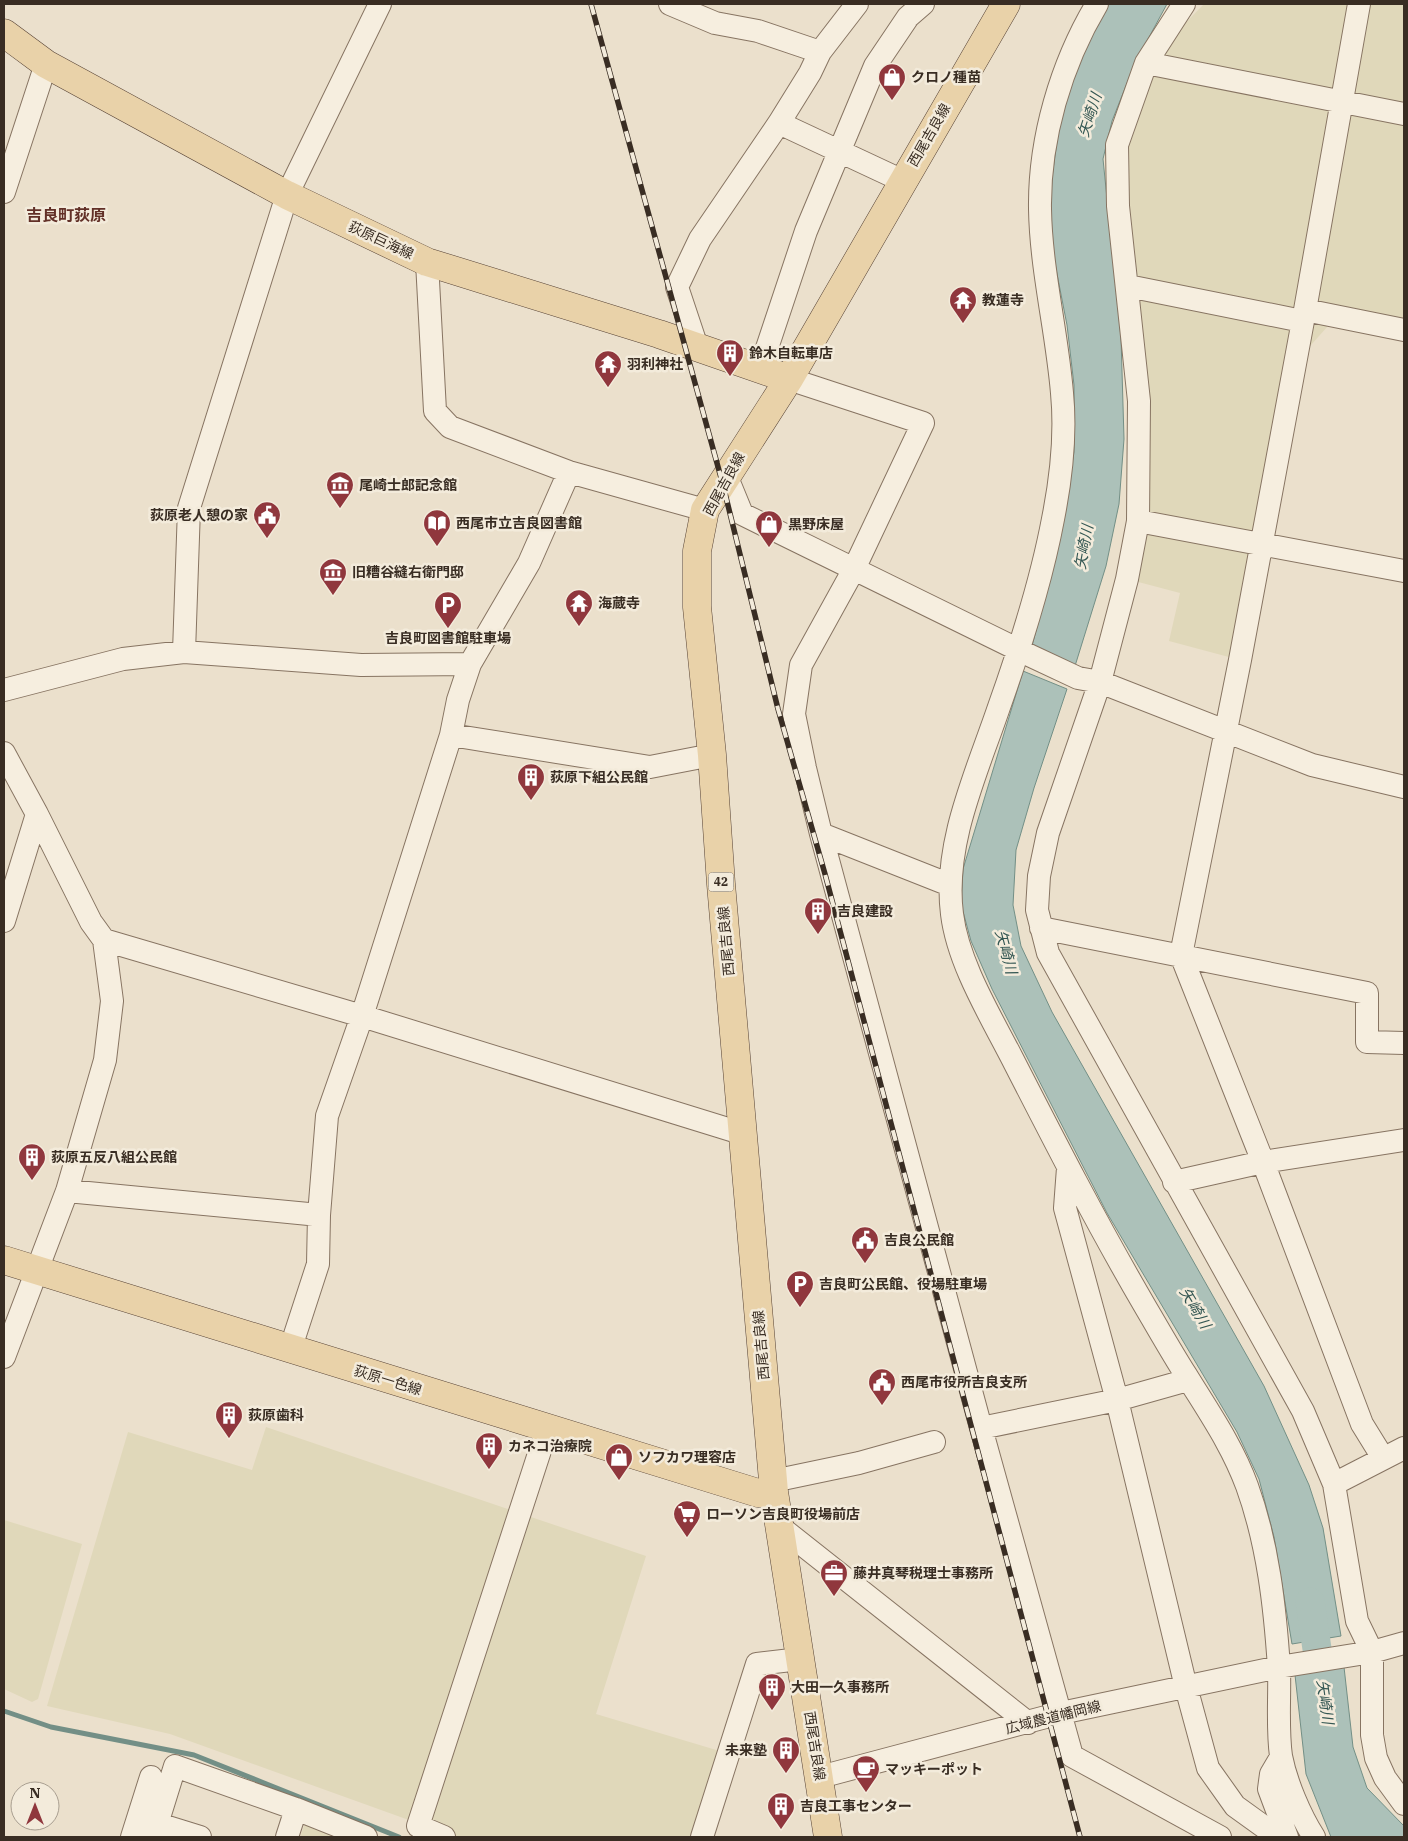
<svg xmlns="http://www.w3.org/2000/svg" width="1408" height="1841" viewBox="0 0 1408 1841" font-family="'IBM Plex Serif','Noto Sans JP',serif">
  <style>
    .farmland { fill: #e0d8ba }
    .water { fill: #acc1b9; stroke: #738f86 }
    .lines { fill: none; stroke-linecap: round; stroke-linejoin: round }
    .stream { stroke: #738f86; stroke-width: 5 }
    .river { stroke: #acc1b9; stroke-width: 29 }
    .minor-casing { stroke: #877462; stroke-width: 24 }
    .major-casing { stroke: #564235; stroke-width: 29 }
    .minor { stroke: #f6eedf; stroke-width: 22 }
    .major { stroke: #e9d2a9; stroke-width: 28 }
    .rail-casing { stroke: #392d23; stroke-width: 5.5 }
    .rail { stroke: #f3ebdb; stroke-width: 4; stroke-dasharray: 11; stroke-linecap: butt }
    .labels { text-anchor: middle; stroke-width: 5; stroke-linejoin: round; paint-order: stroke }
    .shield { fill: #f3ebdb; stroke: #71665a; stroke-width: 1 }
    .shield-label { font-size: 12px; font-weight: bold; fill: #392d23 }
    .poi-label { font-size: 14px; font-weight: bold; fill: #392d23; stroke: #f3ebdb; text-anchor: start }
    .street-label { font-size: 14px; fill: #392d23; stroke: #f3ebdb }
    .water-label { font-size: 15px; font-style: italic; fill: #345753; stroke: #f3ebdb }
    .quarter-label { font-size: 16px; font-weight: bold; fill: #623027; stroke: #f3ebdb }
  </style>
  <rect width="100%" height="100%" fill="#ebe0cc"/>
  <!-- farmland -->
  <path class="farmland" d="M1204,4H1404V330L1336,317L1295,363L1240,660L1169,641L1180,593L1127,579L1137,381L1117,171L1146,63Z
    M266,1427L646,1556L596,1714L723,1752L696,1837H456L170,1734L47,1706L128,1432L252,1470Z
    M4,1520L82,1544L38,1699L32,1702L4,1689Z
    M305,1823L343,1837H300Z"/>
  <!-- water -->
  <path class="water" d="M1105,4H1167L1135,63L1112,121L1103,159L1121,337L1124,439L1119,504L1106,566L1075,666L1032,646L1058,547L1074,452V385L1067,325L1049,233L1052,177L1064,91Z
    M1023,671L1067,689L1034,788L1016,850L1013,905L1021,946L1052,1012L1264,1386L1309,1485L1323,1528L1341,1636L1292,1644L1274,1537L1259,1479L1237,1432L1107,1213L992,989L971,941L961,904L963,869Z
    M1344,1667L1353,1747L1367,1788L1404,1826V1837H1331L1306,1774L1295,1675Z"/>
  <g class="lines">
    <!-- stream -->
    <path class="stream" d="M4,1711L51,1727L194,1755L399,1837"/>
    <!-- river -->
    <path class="river" d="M1310,1602L1323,1689"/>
    <!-- minor casing -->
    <g class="minor-casing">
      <path id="minor" d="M670,4L715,23L758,31L820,52L810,73L779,123L700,239L677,287L697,347
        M1097,4C1061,64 1039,139 1040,209C1041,270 1057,332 1062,393C1066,434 1061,479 1053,519C1041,583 1021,645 999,707C977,772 943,844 952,914C958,963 990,1015 1012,1058C1055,1142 1098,1226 1146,1308C1159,1330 1172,1353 1186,1375C1208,1411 1232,1445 1247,1486C1268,1544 1275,1607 1279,1668C1280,1697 1277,1728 1281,1756C1286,1782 1300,1815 1314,1837
        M1184,4L1146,63L1117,145L1118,206L1139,401L1138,521L1127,579L1100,682L1048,833L1039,876L1037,910L1048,953L1303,1411L1334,1484L1357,1621L1372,1652V1735L1376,1758L1385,1778L1404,1804
        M1359,4L1305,310L1240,660L1181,955L1263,1162L1362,1424L1383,1458
        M820,52L857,4
        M1146,63L1404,114
        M779,123L903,181
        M4,192L46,64
        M427,262L435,411L450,427L569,472L705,510
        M1128,286L1302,321
        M1305,310L1404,330
        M760,369L806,231L875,66L908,17L923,4
        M789,379L923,423L854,569L801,665L794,714L805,768L821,834L981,1428L1072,1756L1220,1837
        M726,475L742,514L1031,656L1078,678L1100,682L1312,765L1404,787
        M1138,521L1404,571
        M184,652L189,508L287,195L380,4
        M4,690L123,659L184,652L361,665L470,664
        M451,735L650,767L712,755
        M4,753L37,814L91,922L104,940L112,1001L105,1060L67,1191L4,1357
        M821,834L950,885
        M4,921L37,814
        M1041,928L1367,993V1042L1404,1043
        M104,940L362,1016L744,1134
        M1068,1168L1065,1208L1117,1400L1186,1687L1208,1768L1235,1806L1278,1837
        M1174,1182L1263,1162L1404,1140
        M67,1191L319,1215
        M290,1350L318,1264L319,1215L327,1116L362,1016L451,735L458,700L470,664L529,563L569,472
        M981,1428L1117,1400L1188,1380
        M773,1481L859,1463L934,1442
        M1334,1484L1404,1448
        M779,1526L1028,1723
        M1281,1757L1271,1774L1269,1789L1287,1837
        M820,1777L1061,1713L1279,1667L1372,1652L1404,1643
        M158,1824L200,1837
        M132,1837L151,1777
        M153,1837L175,1766L296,1809L366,1837
        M287,1837L296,1809
        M444,1837L418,1826L547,1429
        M702,1837L757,1664L800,1659"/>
    </g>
    <!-- major casing -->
    <g class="major-casing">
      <path id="major" d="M4,33L46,64L287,195L427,262L659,334L789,379
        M4,1260L758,1493L774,1492
        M828,1837L774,1492L721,884L712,755L697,607V551L705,510L789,379L1006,4"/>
    </g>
    <!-- minor -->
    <use href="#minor" class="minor"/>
    <!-- major -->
    <use href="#major" class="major"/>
    <!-- rail casing -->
    <g class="rail-casing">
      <path id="rail" d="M591,4L723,485L778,709L825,874L1080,1837"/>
    </g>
    <!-- rail -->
    <use href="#rail" class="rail"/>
  </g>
  <!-- icons -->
  <defs>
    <g id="shop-pin" transform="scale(1.4375)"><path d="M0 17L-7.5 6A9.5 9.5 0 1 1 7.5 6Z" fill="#90373d" stroke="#f3ebdb"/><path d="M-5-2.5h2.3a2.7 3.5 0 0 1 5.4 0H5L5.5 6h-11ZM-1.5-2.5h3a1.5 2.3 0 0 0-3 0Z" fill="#fff"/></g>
    <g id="temple-pin" transform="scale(1.4375)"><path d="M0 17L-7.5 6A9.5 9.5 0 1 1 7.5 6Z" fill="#90373d" stroke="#f3ebdb"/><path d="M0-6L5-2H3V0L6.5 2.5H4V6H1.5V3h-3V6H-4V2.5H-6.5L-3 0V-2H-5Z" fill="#fff"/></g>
    <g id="building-pin" transform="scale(1.4375)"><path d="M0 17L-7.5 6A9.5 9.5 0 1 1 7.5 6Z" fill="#90373d" stroke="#f3ebdb"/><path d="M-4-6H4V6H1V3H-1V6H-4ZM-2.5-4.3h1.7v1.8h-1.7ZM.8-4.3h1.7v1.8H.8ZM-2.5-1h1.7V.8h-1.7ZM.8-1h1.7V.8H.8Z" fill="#fff"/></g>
    <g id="museum-pin" transform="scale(1.4375)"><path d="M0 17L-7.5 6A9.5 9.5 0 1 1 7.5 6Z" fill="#90373d" stroke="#f3ebdb"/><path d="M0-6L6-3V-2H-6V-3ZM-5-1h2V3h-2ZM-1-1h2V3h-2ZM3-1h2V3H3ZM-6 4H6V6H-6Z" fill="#fff"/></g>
    <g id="civic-pin" transform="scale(1.4375)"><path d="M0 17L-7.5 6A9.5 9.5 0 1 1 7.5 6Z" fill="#90373d" stroke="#f3ebdb"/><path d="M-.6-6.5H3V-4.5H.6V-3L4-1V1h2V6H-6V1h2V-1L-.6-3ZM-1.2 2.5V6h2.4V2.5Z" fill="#fff"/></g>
    <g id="library-pin" transform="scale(1.4375)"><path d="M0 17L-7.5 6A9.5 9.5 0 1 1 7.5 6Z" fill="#90373d" stroke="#f3ebdb"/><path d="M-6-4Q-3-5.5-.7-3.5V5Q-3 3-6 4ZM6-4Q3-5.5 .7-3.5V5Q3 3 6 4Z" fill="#fff"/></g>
    <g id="parking-pin" transform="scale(1.4375)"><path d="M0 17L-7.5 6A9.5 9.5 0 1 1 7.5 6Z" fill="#90373d" stroke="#f3ebdb"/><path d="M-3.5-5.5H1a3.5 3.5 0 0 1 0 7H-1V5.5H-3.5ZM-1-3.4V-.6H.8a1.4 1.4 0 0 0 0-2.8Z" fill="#fff"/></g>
    <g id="supermarket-pin" transform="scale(1.4375)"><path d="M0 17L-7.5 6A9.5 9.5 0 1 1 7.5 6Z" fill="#90373d" stroke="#f3ebdb"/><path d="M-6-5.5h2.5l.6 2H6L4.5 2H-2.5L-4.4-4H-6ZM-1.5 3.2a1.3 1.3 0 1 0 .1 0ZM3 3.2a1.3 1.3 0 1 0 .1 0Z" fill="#fff"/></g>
    <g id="office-pin" transform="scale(1.4375)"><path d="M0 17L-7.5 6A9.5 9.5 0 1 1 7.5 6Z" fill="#90373d" stroke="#f3ebdb"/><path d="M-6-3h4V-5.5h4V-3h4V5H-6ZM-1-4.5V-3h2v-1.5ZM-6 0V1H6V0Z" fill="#fff"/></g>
    <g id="cafe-pin" transform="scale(1.4375)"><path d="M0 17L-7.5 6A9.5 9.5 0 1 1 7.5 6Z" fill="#90373d" stroke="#f3ebdb"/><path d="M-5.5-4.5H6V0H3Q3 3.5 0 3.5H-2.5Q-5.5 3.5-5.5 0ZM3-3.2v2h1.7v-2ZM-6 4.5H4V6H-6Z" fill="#fff"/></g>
  </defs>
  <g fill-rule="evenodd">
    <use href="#shop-pin" x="892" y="77"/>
    <use href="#temple-pin" x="963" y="300"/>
    <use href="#building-pin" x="730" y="353"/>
    <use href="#temple-pin" x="608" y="364"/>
    <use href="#museum-pin" x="340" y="485"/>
    <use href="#civic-pin" x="267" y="515"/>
    <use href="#library-pin" x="437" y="523"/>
    <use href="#shop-pin" x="769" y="524"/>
    <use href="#museum-pin" x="333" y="572"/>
    <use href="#temple-pin" x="579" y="603"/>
    <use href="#parking-pin" x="448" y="605"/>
    <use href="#building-pin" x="531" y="777"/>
    <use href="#building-pin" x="818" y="911"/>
    <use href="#building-pin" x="32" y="1157"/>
    <use href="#civic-pin" x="865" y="1240"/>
    <use href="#parking-pin" x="800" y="1284"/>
    <use href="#civic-pin" x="882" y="1382"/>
    <use href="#building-pin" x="229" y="1415"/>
    <use href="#building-pin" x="489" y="1446"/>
    <use href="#shop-pin" x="619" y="1457"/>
    <use href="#supermarket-pin" x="687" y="1514"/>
    <use href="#office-pin" x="834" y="1573"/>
    <use href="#building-pin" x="772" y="1687"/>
    <use href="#building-pin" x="786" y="1750"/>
    <use href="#cafe-pin" x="866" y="1769"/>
    <use href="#building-pin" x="781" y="1806"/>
  </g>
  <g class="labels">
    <!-- shield labels -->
    <rect class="shield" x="708.5" y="872.5" width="25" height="19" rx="4"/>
    <g class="shield-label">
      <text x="721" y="886">42</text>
    </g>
    <!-- poi labels -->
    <g class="poi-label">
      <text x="911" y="82">クロノ種苗</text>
      <text x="982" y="305">教蓮寺</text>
      <text x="749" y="358">鈴木自転車店</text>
      <text x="627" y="369">羽利神社</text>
      <text x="359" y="490">尾崎士郎記念館</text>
      <text x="248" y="520" text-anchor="end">荻原老人憩の家</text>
      <text x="456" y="528">西尾市立吉良図書館</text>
      <text x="788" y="529">黒野床屋</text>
      <text x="352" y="577">旧糟谷縫右衛門邸</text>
      <text x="598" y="608">海蔵寺</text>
      <text x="448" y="643" text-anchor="middle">吉良町図書館駐車場</text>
      <text x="550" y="782">荻原下組公民館</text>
      <text x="837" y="916">吉良建設</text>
      <text x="51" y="1162">荻原五反八組公民館</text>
      <text x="884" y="1245">吉良公民館</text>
      <text x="819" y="1289">吉良町公民館、役場駐車場</text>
      <text x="901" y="1387">西尾市役所吉良支所</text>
      <text x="248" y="1420">荻原歯科</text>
      <text x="508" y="1451">カネコ治療院</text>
      <text x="638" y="1462">ソフカワ理容店</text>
      <text x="706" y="1519">ローソン吉良町役場前店</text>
      <text x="853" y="1578">藤井真琴税理士事務所</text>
      <text x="791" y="1692">大田一久事務所</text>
      <text x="767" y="1755" text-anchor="end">未来塾</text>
      <text x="885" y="1774">マッキーポット</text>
      <text x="800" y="1811">吉良工事センター</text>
    </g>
    <!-- street labels -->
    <g class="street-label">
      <text transform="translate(929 135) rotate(-60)" y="5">西尾吉良線</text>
      <text transform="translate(381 240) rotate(25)" y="5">荻原巨海線</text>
      <text transform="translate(724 484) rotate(-61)" y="5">西尾吉良線</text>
      <text transform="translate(726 941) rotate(-95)" y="5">西尾吉良線</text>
      <text transform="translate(761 1345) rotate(-95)" y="5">西尾吉良線</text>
      <text transform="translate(388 1380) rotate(17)" y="5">荻原一色線</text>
      <text transform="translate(1053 1717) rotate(-14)" y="5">広域農道幡岡線</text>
      <text transform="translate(815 1746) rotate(81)" y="5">西尾吉良線</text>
    </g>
    <!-- water labels -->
    <g class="water-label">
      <text transform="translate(1090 115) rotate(-72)" y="5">矢崎川</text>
      <text transform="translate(1084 547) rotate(-80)" y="5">矢崎川</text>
      <text transform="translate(1006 952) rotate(75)" y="5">矢崎川</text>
      <text transform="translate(1195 1308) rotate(59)" y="5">矢崎川</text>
      <text transform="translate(1325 1702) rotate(82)" y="5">矢崎川</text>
    </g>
    <!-- quarter labels -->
    <g class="quarter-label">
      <text x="66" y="221">吉良町荻原</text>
    </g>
  </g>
  <!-- border -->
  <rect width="1408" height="1841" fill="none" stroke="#392d23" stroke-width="10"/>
  <!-- north arrow -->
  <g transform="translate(35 1806)"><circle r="24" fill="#f3ebdb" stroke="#a99f91"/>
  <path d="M0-4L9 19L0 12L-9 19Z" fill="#90373d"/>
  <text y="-8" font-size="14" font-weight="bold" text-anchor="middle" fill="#392d23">N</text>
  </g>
</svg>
